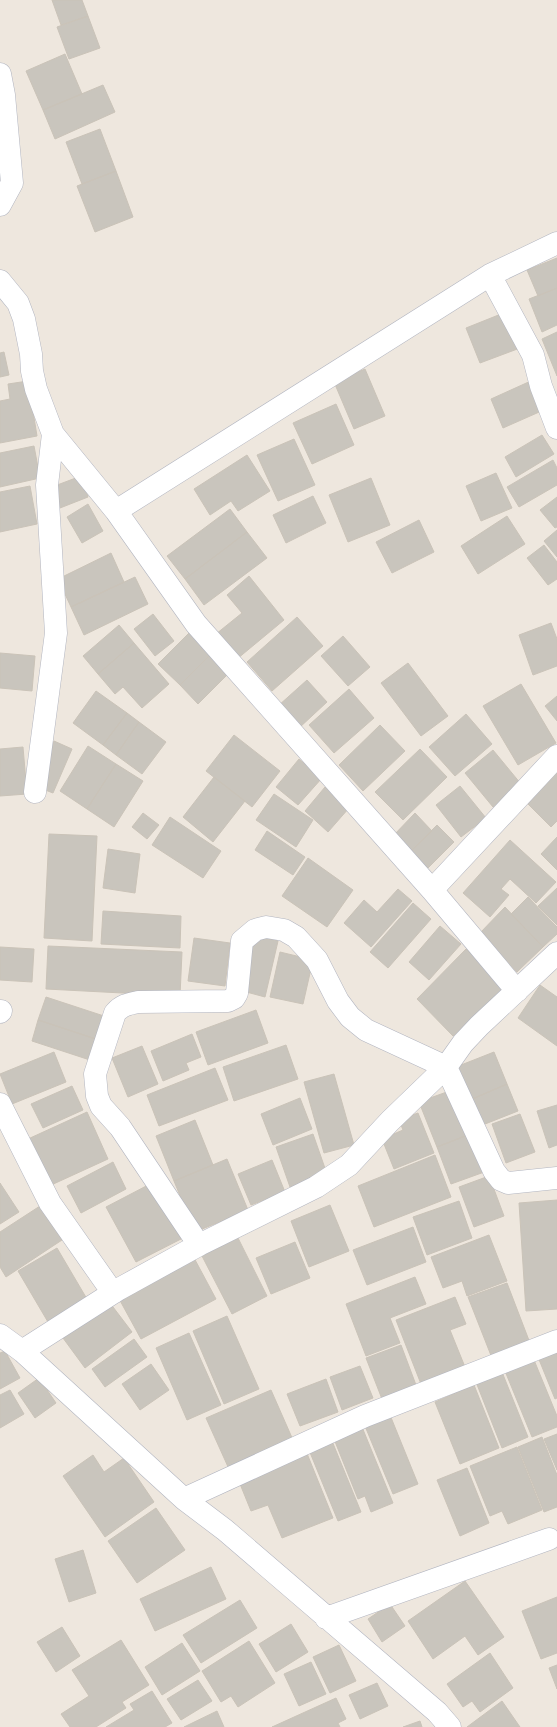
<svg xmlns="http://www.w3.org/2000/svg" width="557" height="1727" viewBox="0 0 557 1727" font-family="'PT Sans Narrow',sans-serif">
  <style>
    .building { fill: #c9c5bd; stroke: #cac3b8 }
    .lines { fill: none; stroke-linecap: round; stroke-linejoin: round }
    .street-casing { stroke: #b2b5c0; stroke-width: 23 }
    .street { stroke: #fff; stroke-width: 22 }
  </style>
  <rect width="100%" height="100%" fill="#eee7de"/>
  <!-- building -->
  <path class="building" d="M52,0H82L88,16L61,25Z
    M88,16L100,48L69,59L57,27Z
    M65,54L82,94L43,110L26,71Z
    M103,85L115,112L55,139L43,110Z
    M100,129L116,171L82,184L66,142Z
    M116,171L133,217L95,232L77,186Z
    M557,258V288L538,296L527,270Z
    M557,288V325L542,332L529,299Z
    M506,312L520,348L480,363L466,328Z
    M557,332V376L542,339Z
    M4,352L9,375L0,377V353Z
    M365,369L385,416L354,429L334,382Z
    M533,380L546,409L503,428L491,399Z
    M28,381L37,436L0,443V401L10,399L8,384Z
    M336,404L354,445L312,464L293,423Z
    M542,435L554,454L516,477L505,457Z
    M294,439L315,485L278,501L257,455Z
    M34,446L40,478L0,487V453Z
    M247,455L270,491L238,511L231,501L210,515L194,489Z
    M553,460L557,468V485L519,507L507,487Z
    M496,473L512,508L481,521L466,486Z
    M81,476L88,497L60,508L52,487Z
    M371,478L390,525L348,542L329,495Z
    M30,486L37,524L0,532V492Z
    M313,496L326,523L286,543L273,515Z
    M557,497V527L555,528L540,510Z
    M88,504L103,531L82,543L67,517Z
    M230,509L247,532L185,579L167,556Z
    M507,516L525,544L478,574L461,546Z
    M419,520L434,552L392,573L376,542Z
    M557,530V557L544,541Z
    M247,532L267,558L204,605L185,579Z
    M544,545L557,562V579L548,585L527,558Z
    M111,553L124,582L71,607L58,579Z
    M249,576L284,620L237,659L216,634L242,613L227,595Z
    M135,577L148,604L84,635L71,607Z
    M153,614L174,641L155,656L134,629Z
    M297,617L323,646L272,691L247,662Z
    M551,623L557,639V666L533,675L519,635Z
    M119,625L134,643L98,674L83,656Z
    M193,629L214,651L180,685L158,664Z
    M343,636L370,667L348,686L321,656Z
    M134,643L169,684L142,708L123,687L115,694L98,674Z
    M214,651L233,669L198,704L180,685Z
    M0,653L35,656L32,691L0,688Z
    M408,663L448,716L421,736L381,683Z
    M307,680L327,702L299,728L278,706Z
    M521,684L556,743L518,765L483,706Z
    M349,689L374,718L334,753L309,725Z
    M96,691L127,713L103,745L73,723Z
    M557,696V721L545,706Z
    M127,713L139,722L116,755L103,745Z
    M466,714L492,744L455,776L429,747Z
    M139,722L166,742L142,774L116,755Z
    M380,725L405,751L363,791L339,765Z
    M234,735L280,771L252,807L206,771Z
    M54,741L72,749L53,793L35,786Z
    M88,746L116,764L87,809L60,791Z
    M23,747L27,794L0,796V749Z
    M420,749L447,777L403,820L375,792Z
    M493,750L521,784L493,807L465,773Z
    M299,759L322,778L298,805L276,787Z
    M557,761V821L551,827L522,798Z
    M116,764L143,781L114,827L87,809Z
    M214,777L245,801L213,842L183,817Z
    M460,786L486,818L461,837L436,805Z
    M325,787L349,808L328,832L305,811Z
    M274,794L313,820L296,847L256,820Z
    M143,813L159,825L147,839L132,827Z
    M415,813L432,831L409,853L393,836Z
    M170,817L221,851L203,878L152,845Z
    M437,825L454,842L426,870L409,853Z
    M267,831L305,857L293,875L255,850Z
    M49,834L97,836L92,941L44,938Z
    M557,837V870L541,854Z
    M510,840L556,882L536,903L510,879L501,889L509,895L490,917L463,893Z
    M108,849L140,854L135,893L103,888Z
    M308,858L353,890L327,927L282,896Z
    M557,888V925L538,906Z
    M398,889L412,901L371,947L344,923L364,900L377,912Z
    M528,897L557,927V934L543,947L511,914Z
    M413,903L431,919L388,968L370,952Z
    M505,907L543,947L517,972L480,933Z
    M103,911L181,916L180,948L101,944Z
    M440,926L461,944L429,980L409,962Z
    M251,934L278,941L265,997L239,990Z
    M194,938L230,943L225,986L188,981Z
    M48,946L182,952L180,996L46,989Z
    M0,947L34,949L32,982L0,980Z
    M466,949L507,990L481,1017L477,1013L453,1036L417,999Z
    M280,952L313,960L303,1004L270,997Z
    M540,985L557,997V1046L518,1018Z
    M46,997L110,1018L102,1041L38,1020Z
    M256,1010L268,1043L208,1065L196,1032Z
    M38,1020L102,1041L96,1062L32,1041Z
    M192,1034L201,1057L186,1063L189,1070L163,1081L151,1051Z
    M286,1045L298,1079L234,1101L223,1067Z
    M142,1046L158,1084L128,1097L112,1058Z
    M54,1052L66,1082L12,1104L0,1074Z
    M494,1052L507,1084L470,1100L456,1067Z
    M215,1068L228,1100L159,1126L147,1095Z
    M334,1074L354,1145L324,1153L304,1082Z
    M507,1084L518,1111L480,1126L470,1100Z
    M72,1086L83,1110L43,1128L31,1104Z
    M455,1089L473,1133L437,1147L419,1102Z
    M300,1098L312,1129L273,1145L261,1114Z
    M557,1105V1145L549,1148L537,1111Z
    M87,1112L108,1159L49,1186L28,1139Z
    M418,1113L434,1153L394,1169L382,1139L403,1130L399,1120Z
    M520,1114L535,1152L506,1163L492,1124Z
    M195,1120L213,1165L174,1181L156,1136Z
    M473,1133L487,1171L451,1184L437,1147Z
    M313,1134L327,1174L290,1187L276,1147Z
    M435,1155L451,1197L374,1227L358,1186Z
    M227,1159L248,1210L195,1232L174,1181Z
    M272,1160L285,1192L251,1205L238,1174Z
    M113,1162L126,1189L81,1213L67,1186Z
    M489,1176L504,1216L474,1227L459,1187Z
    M0,1183L19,1212L0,1224Z
    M152,1183L181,1239L136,1262L106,1207Z
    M557,1200V1309L526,1311L519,1203Z
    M459,1201L472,1238L427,1255L413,1217Z
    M330,1205L349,1251L309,1267L291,1221Z
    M40,1206L62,1240L6,1277L0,1267V1232Z
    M413,1227L426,1262L367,1285L353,1250Z
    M489,1235L507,1281L467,1296L462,1281L443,1288L431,1257Z
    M238,1238L267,1296L232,1314L202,1256Z
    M295,1242L310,1278L271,1294L256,1258Z
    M57,1248L87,1299L48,1322L18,1271Z
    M193,1256L216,1299L141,1339L117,1295Z
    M415,1277L426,1304L390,1318L400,1343L366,1356L346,1304Z
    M507,1283L530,1343L492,1358L468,1297Z
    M455,1297L466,1324L450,1330L465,1367L421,1384L396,1320Z
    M110,1303L132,1332L85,1368L63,1338Z
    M227,1316L259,1389L224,1404L193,1331Z
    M189,1333L221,1405L187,1420L156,1348Z
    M134,1339L147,1357L105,1387L92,1369Z
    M401,1345L416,1385L382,1399L366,1358Z
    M557,1349V1398L555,1399L538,1357Z
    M5,1351L20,1378L0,1389V1353Z
    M534,1360L557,1416V1427L532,1437L505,1371Z
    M151,1364L169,1390L140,1410L122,1384Z
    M360,1366L373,1398L342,1410L330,1377Z
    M502,1372L528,1437L502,1448L476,1382Z
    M39,1378L56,1403L35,1418L18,1393Z
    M326,1379L338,1412L300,1426L287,1394Z
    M474,1385L499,1448L460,1464L435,1402Z
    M10,1390L24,1414L0,1428V1395Z
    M271,1390L293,1440L229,1469L206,1418Z
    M390,1415L418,1484L393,1494L365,1426Z
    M362,1427L393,1503L371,1512L365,1496L358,1499L334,1439Z
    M557,1434V1470L544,1439Z
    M542,1437L557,1475V1507L544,1512L518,1447Z
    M332,1441L361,1512L338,1521L309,1450Z
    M517,1447L542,1510L508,1524L502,1511L490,1516L470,1466Z
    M306,1451L333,1518L282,1538L268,1505L251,1511L238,1479Z
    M93,1455L104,1472L124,1458L154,1502L105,1537L63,1476Z
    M467,1468L489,1523L460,1536L437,1480Z
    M156,1508L185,1550L137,1583L108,1541Z
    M83,1550L96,1593L69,1602L55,1559Z
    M211,1567L226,1599L155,1631L140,1599Z
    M465,1581L504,1637L478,1655L465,1636L433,1659L408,1621Z
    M557,1597V1653L541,1659L522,1611Z
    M240,1600L257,1628L201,1663L183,1635Z
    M390,1604L405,1626L382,1642L368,1619Z
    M291,1624L308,1652L276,1672L259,1644Z
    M62,1627L80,1656L56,1672L37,1642Z
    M121,1640L149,1685L122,1702L126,1708L96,1727H70L61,1714L89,1696L72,1670Z
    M249,1641L275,1683L238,1707L231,1696L221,1702L202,1671Z
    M182,1643L200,1671L162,1695L145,1667Z
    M339,1645L356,1681L330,1693L313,1657Z
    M490,1653L513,1688L480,1712L472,1701L463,1707L447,1684Z
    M311,1662L326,1694L299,1706L284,1674Z
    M557,1665V1689L549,1668Z
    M198,1680L212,1701L181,1720L167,1699Z
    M377,1683L388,1706L360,1719L349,1695Z
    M152,1691L172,1723L165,1727H106L134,1710L130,1704Z
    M336,1698L346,1719L338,1723L340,1727H272Z
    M502,1701L520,1727H467Z
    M217,1711L224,1727H184Z
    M420,1721L422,1727H403Z"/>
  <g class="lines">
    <!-- street casing -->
    <g class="street-casing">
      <path id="street" d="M0,74L4,95L12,183L0,205
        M490,275L533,355L541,386L557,428
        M0,281L18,303L24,319L31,354L32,371L36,389L53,434L116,511L196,624L432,890L517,991
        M116,511L490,275L557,243
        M35,792L56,633L47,485L53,434
        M432,890L557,756
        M0,1012L1,1011
        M0,1104L50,1203L113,1293
        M199,1245L120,1127L101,1106L97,1096L95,1074L115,1013C122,1005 128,1004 138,1002L228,1001L234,998L237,993L242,941L255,930L266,927L284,930L296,937L317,960L338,1001L350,1017L366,1030L446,1067L494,1171L501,1180L508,1183L557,1178
        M0,1335L22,1351L184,1499L225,1530L437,1712L450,1727
        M22,1351L119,1289L199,1245L316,1187L349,1165L390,1121L446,1067L463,1043L479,1026L557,953
        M184,1499L365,1416L557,1341
        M326,1618L549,1539"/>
    </g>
    <!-- street -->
    <use href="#street" class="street"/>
  </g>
</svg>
